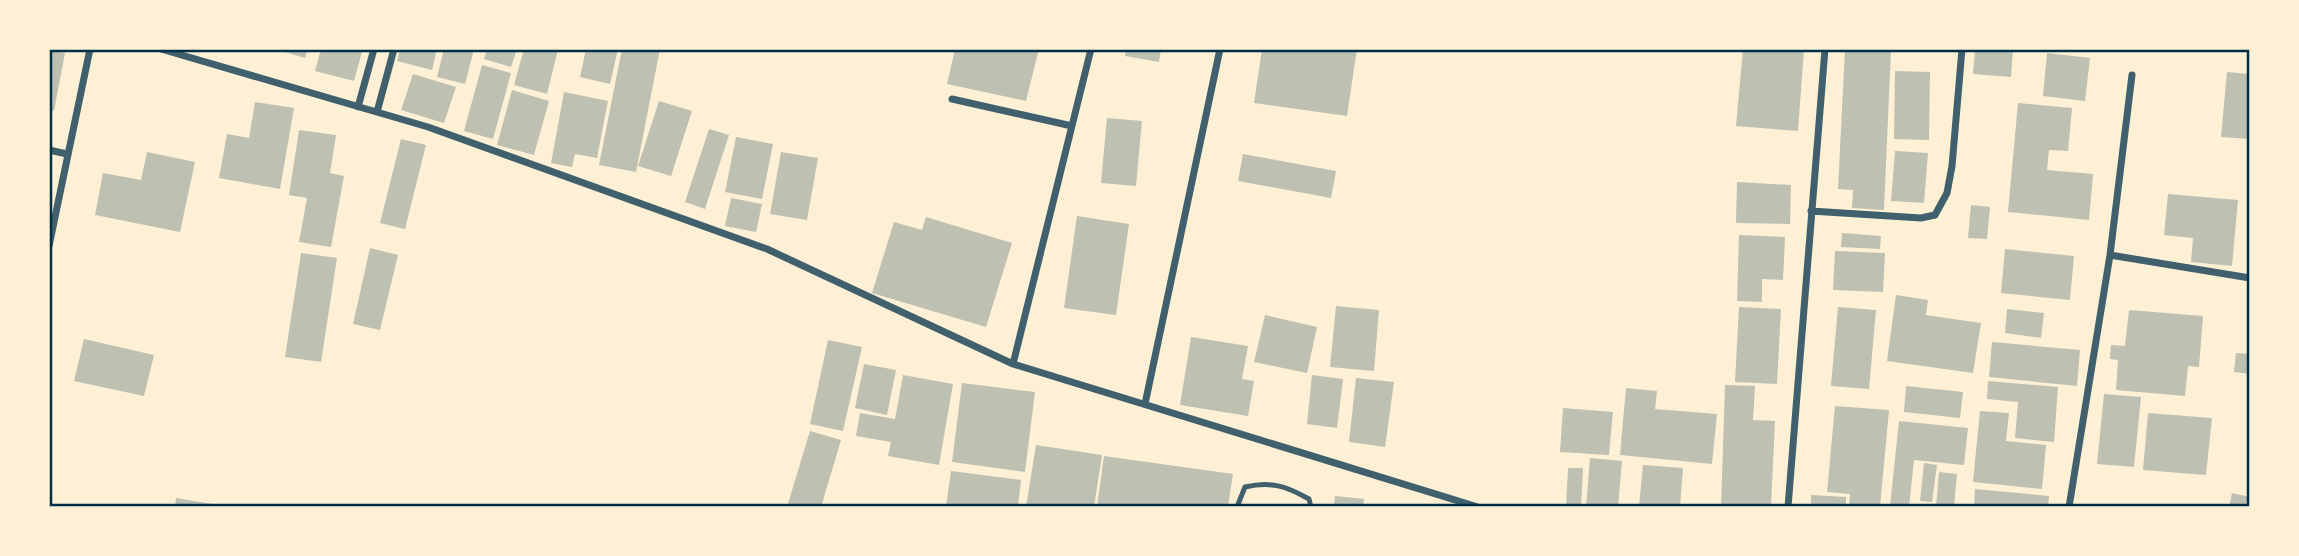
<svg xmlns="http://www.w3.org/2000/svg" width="2299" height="556" viewBox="0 0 2299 556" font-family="'Work Sans',sans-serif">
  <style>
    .building { fill: #bec0b2 }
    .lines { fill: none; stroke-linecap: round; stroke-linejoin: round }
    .service { stroke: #3f606c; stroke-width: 5 }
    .minor { stroke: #3f606c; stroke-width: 7 }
    .neatline { fill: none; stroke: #003049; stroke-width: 2.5 }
  </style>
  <rect width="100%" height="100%" fill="#fdf0d5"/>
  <!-- building -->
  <path class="building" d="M275,49H308L305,58Z
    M321,49H349L362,52L354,81L315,71Z
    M400,49H437L432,70L397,61Z
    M444,49H474L465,84L437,77Z
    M487,49H517L511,67L484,59Z
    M524,49L558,50L547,94L514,85Z
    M586,49H618L610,84L580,77Z
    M622,49H660L636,172L599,165Z
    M955,49H1039L1026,101L947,84Z
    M1126,49H1161L1159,62L1125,56Z
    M1262,49H1357L1347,116L1254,103Z
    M1743,49H1804L1798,131L1736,126Z
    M1845,49H1891L1884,210L1852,208L1853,190L1838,189Z
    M1975,49H2013L2011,77L1973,74Z
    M49,50L65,53L54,111L49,110Z
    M2047,53L2090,58L2085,101L2043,96Z
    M482,65L511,73L493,139L464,131Z
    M1895,71L1930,72L1929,140L1894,139Z
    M2227,72L2250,74V139L2221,137Z
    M413,74L456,87L444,123L401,110Z
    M512,90L549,101L534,155L497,145Z
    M564,92L608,101L597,158L575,154L572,167L551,163Z
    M659,101L692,111L671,176L638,166Z
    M255,102L294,108L280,189L219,178L227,134L249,138Z
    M2018,103L2072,108L2068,151L2049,150L2047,170L2093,174L2089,220L2008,212Z
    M1107,118L1142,121L1136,186L1101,183Z
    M709,129L729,135L705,209L685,202Z
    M299,130L336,135L330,173L344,176L331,247L299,242L307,198L289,195Z
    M736,137L773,144L762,199L725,192Z
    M401,139L426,145L405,229L380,223Z
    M1895,151L1928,153L1924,203L1891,201Z
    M147,152L195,162L180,232L95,215L103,173L141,180Z
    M781,152L818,158L807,220L770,214Z
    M1243,154L1336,171L1331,198L1238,181Z
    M1737,182L1791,185L1790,224L1736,223Z
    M2168,194L2238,200L2232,266L2191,262L2193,238L2164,235Z
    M731,198L762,204L756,232L725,226Z
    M1971,205L1990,207L1987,239L1968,238Z
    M1077,216L1129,224L1116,315L1064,308Z
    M926,217L1012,243L986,327L872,293L894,222L922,230Z
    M1842,233L1881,236L1880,249L1841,247Z
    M1739,235L1785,237L1783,280L1762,279V302L1737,301Z
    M370,248L398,255L380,330L353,324Z
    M2005,249L2074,256L2070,300L2001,293Z
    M1835,251L1885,253L1883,292L1833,290Z
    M301,253L337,258L321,362L285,357Z
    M1896,295L1928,300L1926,315L1981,323L1973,373L1887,361Z
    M1336,306L1379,310L1374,371L1330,367Z
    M1739,307L1781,309L1777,384L1735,382Z
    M1838,307L1876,310L1869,389L1831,386Z
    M2007,309L2044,313L2041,338L2005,333Z
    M2129,310L2203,316L2199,367L2188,366L2185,396L2116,390L2118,360L2110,359L2111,345L2125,346Z
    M1265,315L1317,327L1307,373L1254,362Z
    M1191,337L1248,346L1242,379L1254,381L1248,416L1180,405Z
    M84,339L154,355L144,396L74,381Z
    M828,340L862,347L843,431L810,424Z
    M1992,342L2080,350L2077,386L1989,377Z
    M2236,353L2250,354V374L2234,372Z
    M864,364L896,370L887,415L855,408Z
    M903,375L953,384L939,465L888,456L891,442L856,436L860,413L895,419Z
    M1312,375L1343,379L1337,428L1307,424Z
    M1356,378L1394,382L1385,447L1349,442Z
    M1988,381L2058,387L2054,442L2015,438L2018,402L1987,399Z
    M962,383L1035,392L1025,472L952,462Z
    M1725,385L1755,386L1753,420L1775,421L1771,507H1721Z
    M1906,386L1963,392L1960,418L1904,412Z
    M1626,388L1657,391L1655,409L1717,414L1712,464L1620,455Z
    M2104,394L2141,397L2134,467L2097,464Z
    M1835,406L1889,410L1880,507H1849L1850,494L1827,492Z
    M1563,408L1613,412L1609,455L1560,452Z
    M1980,411L2009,413L2006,441L2046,445L2042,489L1973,482Z
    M2148,413L2212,418L2206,475L2143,470Z
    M1899,421L1968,428L1964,465L1914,460L1909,507L1890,506Z
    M810,431L841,440L821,507H787Z
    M1036,445L1102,455L1094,507H1026Z
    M1104,456L1233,474L1228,507H1097Z
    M1590,458L1622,461L1618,507H1586Z
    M1924,463L1937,465L1932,502L1920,501Z
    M1643,465L1683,468L1680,507H1639Z
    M1568,468H1583L1581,507H1566Z
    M951,471L1021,480L1018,507H946Z
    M1939,472L1957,474L1954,507H1936Z
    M1975,489L2049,496L2048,507H1974Z
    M2232,493L2250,497V507H2229Z
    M1811,495L1846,497V507H1811Z
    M1335,496L1364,499L1363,507H1334Z
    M176,498L212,504V507H175Z"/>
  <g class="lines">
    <!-- service -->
    <path class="service" d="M1237,507L1245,487C1271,481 1286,486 1309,499L1311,507"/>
    <!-- minor -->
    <path class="minor" d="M161,49L428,127L767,249L1013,364L1478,507
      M952,99L1072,126
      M358,107L374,49
      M377,112L394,49
      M49,150L67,154
      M1811,211L1921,218L1935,215L1947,193L1952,166L1962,49
      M49,246L90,49
      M2110,255L2250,278
      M1013,364L1091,49
      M1145,404L1220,49
      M1788,507L1825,49
      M2069,507L2110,255L2132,75"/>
  </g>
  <!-- border -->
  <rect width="2299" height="556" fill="none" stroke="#fdf0d5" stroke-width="102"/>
  <rect x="51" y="51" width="2197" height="454" class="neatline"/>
</svg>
